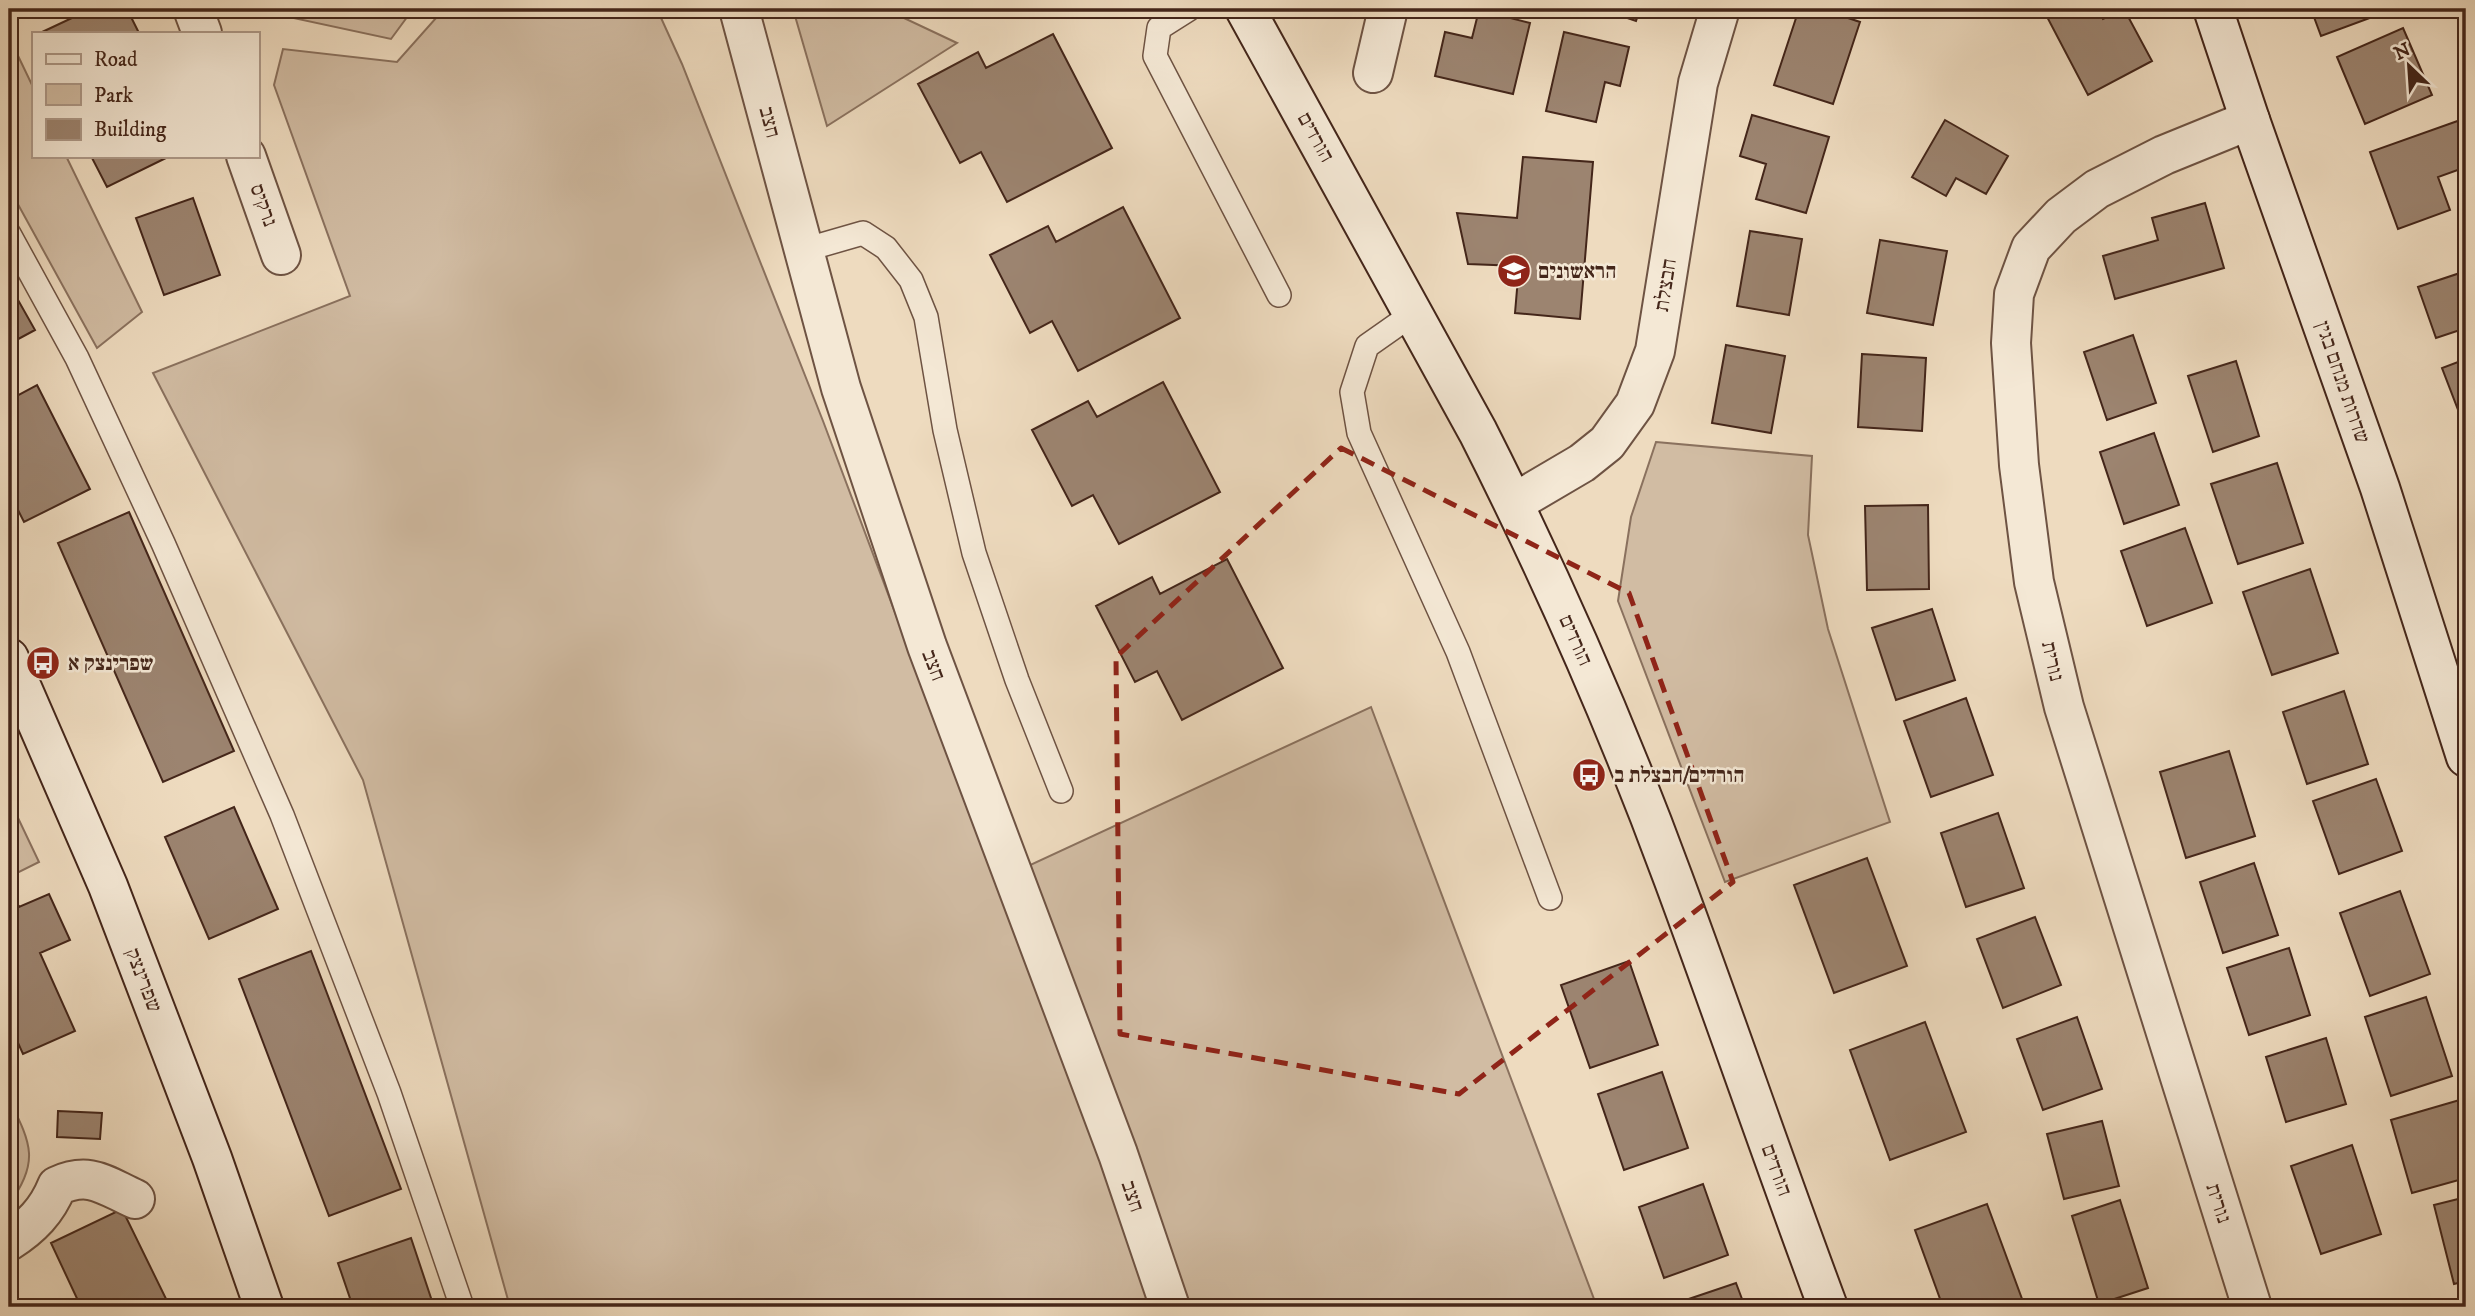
<svg xmlns="http://www.w3.org/2000/svg" width="2475" height="1316" viewBox="0 0 2475 1316" font-family="'IM FELL DW Pica','Frank Ruhl Libre',serif">
  <style>
    .green { fill: #d1bca3; stroke: #8a715e; stroke-width: 2 }
    .building { fill: #9c8470; stroke: #44261a; stroke-width: 2 }
    .lines { fill: none; stroke-linecap: round; stroke-linejoin: round }
    .lane-casing { stroke: #6e5343; stroke-width: 26 }
    .street-casing { stroke: #6e5343; stroke-width: 42 }
    .secondary-casing { stroke: #44261a; stroke-width: 42 }
    .lane { stroke: #f4e8d5; stroke-width: 23 }
    .street { stroke: #f4e8d5; stroke-width: 38 }
    .secondary { stroke: #f4e8d5; stroke-width: 38 }
    .marked { fill: none; stroke: #8f2418; stroke-width: 5; stroke-dasharray: 14 9; stroke-linejoin: round }
    .labels { text-anchor: middle; stroke-width: 5; stroke-linejoin: round; paint-order: stroke }
    .street-label { font-size: 21px; fill: #44261a; stroke: #f4e8d5 }
    .poi-label { font-size: 21px; font-weight: bold; fill: #44261a; stroke: #f4e8d5; text-anchor: start }
  </style>
  <rect width="100%" height="100%" fill="#eedbbf"/>
  <filter id="stains"><feTurbulence type="fractalNoise" baseFrequency=".00286" numOctaves="4"/><feColorMatrix values="0 0 0 0 .2 0 0 0 0 .09 0 0 0 0 .02 0 0 0 .5 -.17"/></filter>
  <radialGradient id="worn" r=".72"><stop offset=".6" stop-color="#630" stop-opacity="0"/><stop offset="1" stop-color="#630" stop-opacity=".3"/></radialGradient>
  <!-- green -->
  <path class="green" d="M252,9H413L391,39Z
    M444,9H657L682,64L823,421L996,881L1371,707L1597,1307H510L363,780L153,373L350,296L274,85L283,49L397,62Z
    M793,9H885L957,43L827,126Z
    M9,37L33,87V156H66L142,312L97,348L9,188Z
    M1656,442L1812,456L1808,535L1828,629L1890,822L1725,882L1618,601L1631,517Z
    M9,799L39,862L9,877Z
    M9,1099C30,1142 41,1161 9,1204Z"/>
  <!-- building -->
  <path class="building" d="M91,9H127L139,33H40Z
    M1601,9H1640L1636,21Z
    M1799,9H1821L1860,22L1833,104L1774,85Z
    M2054,9H2098L2103,19L2124,9L2152,61L2088,95L2045,13Z
    M2311,9H2394L2321,36Z
    M1479,10L1530,23L1513,94L1435,76L1445,32L1472,38Z
    M2403,28L2432,95L2365,124L2337,57Z
    M1564,32L1629,47L1620,86L1605,82L1596,122L1546,111Z
    M1053,34L1112,148L1007,202L981,152L960,163L918,84L978,52L986,68Z
    M1752,115L1829,137L1806,213L1756,199L1766,164L1740,156Z
    M2466,118V167L2438,177L2450,210L2398,229L2370,152Z
    M1945,120L2008,156L1986,194L1956,178L1946,196L1912,177Z
    M91,156H170L107,187Z
    M1523,157L1593,162L1580,319L1515,313L1519,266L1468,264L1457,213L1517,218Z
    M193,198L220,275L164,295L136,218Z
    M2205,203L2224,268L2115,299L2103,256L2158,240L2152,218Z
    M1123,207L1180,318L1078,371L1052,321L1030,333L990,255L1048,226L1056,242Z
    M1750,231L1802,239L1789,315L1737,306Z
    M1880,240L1947,251L1933,325L1867,313Z
    M2466,271V328L2436,338L2418,287Z
    M9,284L35,330L9,344Z
    M2133,335L2156,403L2107,420L2084,352Z
    M1726,345L1785,356L1771,433L1712,423Z
    M1862,354L1926,358L1922,431L1858,427Z
    M2466,359V427L2465,428L2442,368Z
    M2236,361L2259,436L2213,452L2188,376Z
    M1163,382L1220,492L1119,544L1093,495L1072,506L1032,430L1088,401L1097,417Z
    M37,385L90,489L24,522L9,492V400Z
    M2154,433L2179,505L2124,524L2100,452Z
    M2277,463L2303,543L2238,564L2211,484Z
    M1928,505L1929,589L1867,590L1865,506Z
    M129,512L234,751L163,782L58,543Z
    M2185,528L2212,603L2147,626L2121,551Z
    M1227,559L1283,668L1182,720L1157,671L1135,682L1096,606L1152,577L1160,594Z
    M2310,569L2338,653L2272,675L2243,592Z
    M1932,609L1955,680L1896,700L1872,628Z
    M2344,691L2368,764L2307,784L2283,712Z
    M1966,698L1993,775L1931,797L1904,721Z
    M2229,751L2255,836L2186,858L2160,772Z
    M2376,779L2402,851L2339,874L2313,801Z
    M234,807L278,909L209,939L165,837Z
    M1998,813L2024,888L1966,907L1941,833Z
    M1867,858L1907,966L1834,993L1794,885Z
    M2254,863L2278,935L2223,953L2200,882Z
    M2400,891L2430,974L2370,996L2340,913Z
    M13,894L19,907L49,894L70,940L40,953L75,1031L23,1054L9,1023V896Z
    M2035,917L2061,985L2003,1008L1977,939Z
    M2289,948L2310,1015L2249,1035L2227,968Z
    M311,951L401,1189L329,1216L239,979Z
    M1629,961L1658,1045L1590,1068L1561,985Z
    M2426,997L2452,1076L2391,1096L2365,1017Z
    M2077,1017L2102,1089L2043,1110L2017,1039Z
    M1925,1022L1966,1132L1890,1160L1850,1050Z
    M2326,1038L2346,1104L2286,1122L2266,1057Z
    M1662,1072L1688,1148L1624,1170L1598,1094Z
    M2463,1099L2466,1109V1178L2412,1193L2391,1120Z
    M58,1111L102,1113L100,1139L57,1137Z
    M2102,1121L2119,1186L2064,1199L2047,1134Z
    M2352,1145L2381,1234L2321,1254L2291,1166Z
    M1703,1184L1728,1255L1664,1278L1639,1207Z
    M2466,1197V1281L2454,1284L2434,1205Z
    M2120,1200L2148,1288L2099,1304L2072,1216Z
    M1987,1204L2025,1307H1943L1915,1230Z
    M122,1209L170,1307H81L51,1243Z
    M411,1238L434,1307H353L338,1263Z
    M1736,1283L1745,1307H1675L1674,1304Z"/>
  <g class="lines">
    <!-- lane casing -->
    <g class="lane-casing">
      <path id="lane" d="M1189,9L1159,28L1155,56L1279,295
        M9,234L77,358L163,543L282,815L389,1093L462,1307
        M804,250L863,233L886,248L911,280L926,317L945,430L974,553L1017,680L1061,791
        M1414,313L1367,346L1352,392L1359,433L1458,652L1550,898"/>
    </g>
    <!-- street casing -->
    <g class="street-casing">
      <path id="street" d="M193,9L202,33
        M739,9L841,388L927,646L1118,1154L1170,1307
        M1373,73L1388,9
        M2250,120L2164,155L2097,189L2061,216L2031,248L2014,294L2011,343L2019,465L2034,582L2064,707L2252,1307
        M246,156L281,255
        M1514,503L1582,463L1607,443L1635,404L1655,351L1698,83L1720,9
        M9,1241C31,1227 47,1211 57,1186C90,1171 104,1185 135,1199"/>
    </g>
    <!-- secondary casing -->
    <g class="secondary-casing">
      <path id="secondary" d="M1245,9L1478,432C1551,576 1617,726 1673,878C1726,1021 1775,1165 1828,1307
        M2213,9L2250,120L2380,488L2466,757
        M9,658L108,886L212,1158L264,1307"/>
    </g>
    <!-- lane -->
    <use href="#lane" class="lane"/>
    <!-- street -->
    <use href="#street" class="street"/>
    <!-- secondary -->
    <use href="#secondary" class="secondary"/>
  </g>
  <!-- marked area -->
  <path class="marked" d="M1341,448L1629,593L1733,882L1459,1094L1120,1034L1116,657Z"/>
  <!-- icons -->
  <defs>
    <g id="school-disc" transform="scale(1.75)"><circle r="9.5" fill="#8f2418" stroke="#f4e8d5"/><path d="M0-5L7-2L0 1L-7-2ZM-4 1L0 2.5L4 1V4Q0 6-4 4Z" fill="#fff"/></g>
    <g id="bus-disc" transform="scale(1.75)"><circle r="9.5" fill="#8f2418" stroke="#f4e8d5"/><path d="M-5-6H5V4H4V6H2V4H-2V6H-4V4H-5ZM-3.5-4V0h7V-4ZM-3.5 1.2v1.5H-2V1.2ZM2 1.2v1.5H3.5V1.2Z" fill="#fff"/></g>
  </defs>
  <g fill-rule="evenodd">
    <use href="#school-disc" x="1514" y="271"/>
    <use href="#bus-disc" x="43" y="663"/>
    <use href="#bus-disc" x="1589" y="775"/>
  </g>
  <g class="labels">
    <!-- street labels -->
    <g class="street-label">
      <text transform="translate(770 122) rotate(75)" y="7">חצב</text>
      <text transform="translate(1316 137) rotate(61)" y="7">הורדים</text>
      <text transform="translate(264 205) rotate(70)" y="7">נרקיס</text>
      <text transform="translate(1665 285) rotate(-81)" y="7">חבצלת</text>
      <text transform="translate(2343 382) rotate(71)" y="7">שדרות מנחם בגין</text>
      <text transform="translate(1576 640) rotate(66)" y="7">הורדים</text>
      <text transform="translate(2053 661) rotate(77)" y="7">נורית</text>
      <text transform="translate(934 665) rotate(69)" y="7">חצב</text>
      <text transform="translate(144 980) rotate(69)" y="7">שפרינצק</text>
      <text transform="translate(1777 1170) rotate(70)" y="7">הורדים</text>
      <text transform="translate(1133 1196) rotate(71)" y="7">חצב</text>
      <text transform="translate(2219 1203) rotate(72)" y="7">נורית</text>
    </g>
    <!-- poi labels -->
    <g class="poi-label">
      <text x="1538" y="278">הראשונים</text>
      <text x="68" y="670">שפרינצק א</text>
      <text x="1614" y="782">הורדים/חבצלת ב</text>
    </g>
  </g>
  <!-- margin -->
  <rect width="2475" height="1316" fill="none" stroke="#eedbbf" stroke-width="35"/>
  <rect x="10" y="10" width="2454" height="1295" fill="none" stroke="#44261a" stroke-width="3.5"/>
  <rect x="18" y="18" width="2440" height="1281" fill="none" stroke="#44261a" stroke-width="2"/>
  <!-- legend -->
  <rect x="32" y="32" width="228" height="126" fill="#f4e8d5" stroke="#ae9a8a" stroke-width="2"/>
  <rect x="46" y="54" width="35" height="10" fill="#f4e8d5" stroke="#ae9a8a" stroke-width="2"/>
  <text x="94" y="66" font-size="21" fill="#44261a">Road</text>
  <rect x="46" y="84" width="35" height="21" fill="#d1bca3" stroke="#ae9a8a" stroke-width="2"/>
  <text x="94" y="102" font-size="21" fill="#44261a">Park</text>
  <rect x="46" y="119" width="35" height="21" fill="#9c8470" stroke="#ae9a8a" stroke-width="2"/>
  <text x="94" y="136" font-size="21" fill="#44261a">Building</text>
  <!-- north arrow -->
  <g transform="translate(2409 66) rotate(335)" stroke="#f4e8d5" stroke-width="5" paint-order="stroke">
  <path d="M0-5L12 26L0 18L-12 26Z" fill="#44261a"/>
  <text y="-10" font-size="19" font-weight="bold" text-anchor="middle" fill="#44261a">N</text>
  </g>
  <rect width="100%" height="100%" filter="url(#stains)"/>
  <rect width="100%" height="100%" fill="url(#worn)"/>
</svg>
